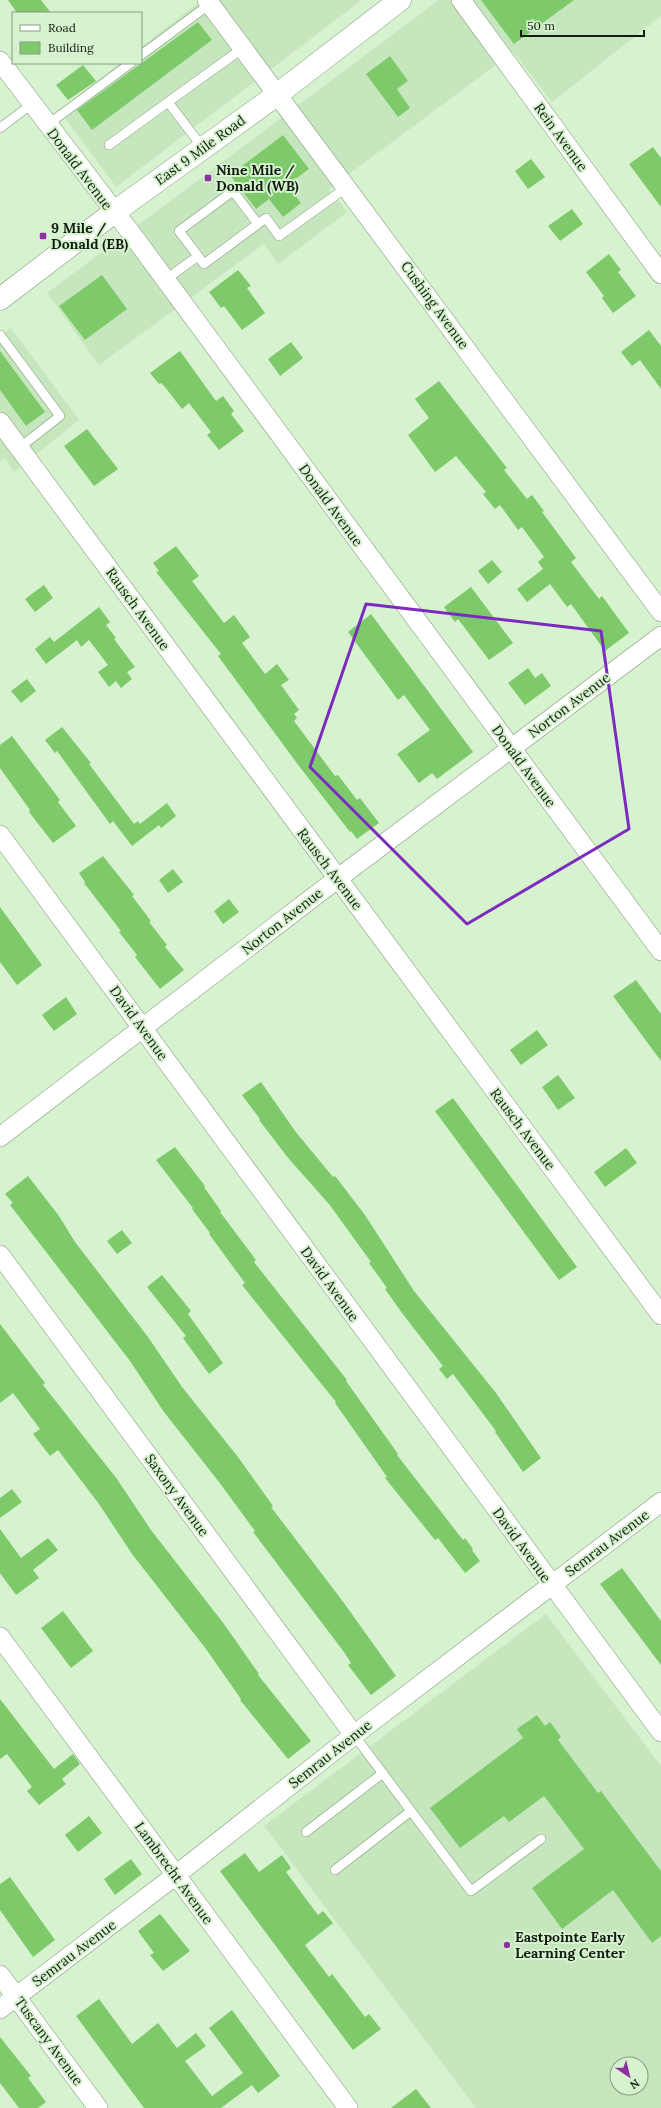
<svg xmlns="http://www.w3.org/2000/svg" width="661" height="2108" viewBox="0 0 661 2108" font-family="Lora,serif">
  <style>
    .built { fill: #c6e7be; fill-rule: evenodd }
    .building { fill: #7eca6b }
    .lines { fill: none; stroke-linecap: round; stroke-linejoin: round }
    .lane-casing { stroke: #7c9676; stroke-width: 10 }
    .street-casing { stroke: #7c9676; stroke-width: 20 }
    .secondary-casing { stroke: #7c9676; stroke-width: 23 }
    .lane { stroke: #fff; stroke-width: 9 }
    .street { stroke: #fff; stroke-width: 19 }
    .secondary { stroke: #fff; stroke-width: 22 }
    .marked { fill: none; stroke: #7b2cbf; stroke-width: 3; stroke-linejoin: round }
    .poi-dot { fill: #8b329f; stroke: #d6f2cf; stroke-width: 1.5 }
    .labels { text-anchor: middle; stroke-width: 4; stroke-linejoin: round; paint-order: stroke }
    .street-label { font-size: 14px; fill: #121c10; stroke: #d6f2cf }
    .poi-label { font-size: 14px; font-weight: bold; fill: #121c10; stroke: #d6f2cf; text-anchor: start }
  </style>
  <rect width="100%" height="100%" fill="#d6f2cf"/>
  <!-- built -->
  <path class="built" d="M202,0H362L116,187L59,110L120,63H141V47Z
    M439,0H661V16L552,102L513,52L329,189L347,212L278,264L264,244L99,365L47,293Z
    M11,328L79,420L14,472L5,458L0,462V336Z
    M546,1614L661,1766V2108H476L264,1826ZM617,2064H641V2088H617Z"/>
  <!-- building -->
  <path class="building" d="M8,0H41L51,13H17Z
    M481,0H574L514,44Z
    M198,22L212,40L92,130L77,110Z
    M390,56L408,81L397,89L410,108L398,117L366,74Z
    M83,65L96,81L68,100L56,85Z
    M283,135L309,169L287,185L301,203L283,217L269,199L256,209L230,175Z
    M653,147L661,158V207L629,164Z
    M531,159L545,177L528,189L515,171Z
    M572,209L583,224L560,241L548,226Z
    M609,254L621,270L618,272L636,296L613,313L602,298L604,296L586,272Z
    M238,270L251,286L247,288L265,313L242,330L224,306L221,308L209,292Z
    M102,275L127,309L85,340L59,306Z
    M649,330L661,346V389L640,360L632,366L621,352Z
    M291,342L303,358L280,376L268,359Z
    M0,351L45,412L26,426L0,390Z
    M180,351L216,401L223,396L234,411L231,414L244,431L219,450L207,435L211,432L189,403L182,409L165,387L161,383L159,384L150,373Z
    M439,381L507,468L504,470L527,499L532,495L544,511L542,512L576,558L571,562L599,599L602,596L629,633L605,651L571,604L567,607L550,584L527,602L517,589L543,569L538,562L544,557L522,527L518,530L500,505L495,509L483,494L486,492L456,456L435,472L408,435L429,418L415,399Z
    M87,429L118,469L94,486L64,446Z
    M176,546L199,576L192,581L224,623L234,615L250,637L242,643L265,674L277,664L289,680L281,685L299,710L294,714L297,718L294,721L335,776L338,775L357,800L360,798L379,823L357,839L351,831L350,832L299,766L218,656L221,654L156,572L159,571L153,563Z
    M492,560L502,572L488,584L478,571Z
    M44,585L53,598L35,612L25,599Z
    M471,587L513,643L489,660L458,619L455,622L444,607Z
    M99,607L110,622L106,625L116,638L114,639L135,667L127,672L132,679L121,688L116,681L109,687L98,672L108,665L89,640L81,647L77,640L46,664L35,649L50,637L54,642Z
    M371,614L473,752L437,779L432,773L419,783L397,754L430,730L404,695L398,700L348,632Z
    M528,668L535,678L542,673L551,686L525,705L508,683Z
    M27,679L36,691L21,703L11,691Z
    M62,727L91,763L89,764L134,824L138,821L140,824L167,803L176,816L161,828L159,825L132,846L113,821L110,824L57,751L55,753L45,740Z
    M12,736L60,800L58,802L76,826L53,843L29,812L30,810L0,768V745Z
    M103,856L134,895L132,896L151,921L149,922L167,945L165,947L184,970L160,989L135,957L137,955L119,932L121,931L84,883L85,882L79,873Z
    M173,869L183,882L168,893L159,880Z
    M229,899L239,912L223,924L214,911Z
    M0,907L42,965L17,985L0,962Z
    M636,980L661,1014V1061L613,996Z
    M66,997L77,1014L54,1031L42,1015Z
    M537,1030L548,1045L521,1065L510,1050Z
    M558,1075L575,1098L558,1110L542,1087Z
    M261,1082L295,1131L333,1177L335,1176L365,1215L414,1291L496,1393L541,1458L523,1472L495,1432L496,1431L453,1374L447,1379L439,1369L443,1366L402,1313L385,1289L387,1288L369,1263L371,1262L329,1204L289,1159L259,1120L260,1119L242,1095Z
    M453,1098L577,1267L559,1280L435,1111Z
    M175,1147L205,1186L204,1187L221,1211L220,1212L256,1260L254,1262L347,1380L346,1381L398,1454L397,1455L463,1540L465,1538L473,1549L472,1550L480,1561L465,1573L438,1538L435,1540L385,1478L387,1477L335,1403L336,1402L242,1285L245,1283L209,1234L210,1233L192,1209L193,1208L156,1160Z
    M626,1148L637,1163L605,1187L594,1172Z
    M28,1176L59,1216L75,1242L148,1337L182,1387L238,1457L273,1506L271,1507L344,1603L396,1676L371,1695L348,1665L351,1663L344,1652L253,1532L255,1531L219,1482L164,1412L130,1361L10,1205L13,1203L5,1194Z
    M122,1230L132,1243L117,1254L107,1241Z
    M162,1275L191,1311L188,1314L223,1363L209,1374L183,1338L186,1336L147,1287Z
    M0,1324L45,1383L43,1385L117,1479L151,1530L224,1624L259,1674L258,1675L311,1741L288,1759L240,1700L241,1699L206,1649L132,1554L99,1504L58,1450L50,1456L33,1434L40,1429L13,1393L0,1403Z
    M12,1489L22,1502L0,1518V1498Z
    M0,1529L21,1558L48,1538L58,1550L33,1570L39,1578L16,1595L0,1573Z
    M622,1568L661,1621V1665L600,1584Z
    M63,1611L93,1651L71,1668L41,1628Z
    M0,1699L54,1769L73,1754L80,1764L62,1779L66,1784L39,1805L27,1791L32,1787L7,1754L0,1759Z
    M537,1715L545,1726L550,1722L561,1737L558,1740L598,1793L601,1791L661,1871V1936L652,1943L613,1890L562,1929L532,1888L584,1849L544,1796L509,1822L504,1816L460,1848L430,1808L523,1738L517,1729Z
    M89,1816L102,1833L78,1852L65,1835Z
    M245,1853L259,1872L282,1855L291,1868L286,1872L318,1915L323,1911L333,1923L305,1945L329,1977L332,1974L365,2017L369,2014L381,2029L353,2050L220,1871Z
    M131,1859L142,1874L115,1895L104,1879Z
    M10,1877L55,1940L33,1957L0,1910V1884Z
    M160,1914L190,1951L163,1971L150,1955L154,1953L138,1931Z
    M99,1999L132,2044L158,2023L177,2048L196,2033L206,2046L185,2061L212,2096L243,2073L209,2028L232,2010L280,2076L258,2093L252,2085L221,2108H144L76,2016Z
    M0,2037L31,2076L28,2078L46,2102L38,2108H19L0,2083Z
    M416,2089L431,2108H391Z"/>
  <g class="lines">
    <!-- lane casing -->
    <g class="lane-casing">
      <path id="lane" d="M141,55L210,4
        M47,125L131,63
        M0,128L32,104
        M109,145L168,102
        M203,148L168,102L243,48
        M198,256L179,231L233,191L258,224
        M165,280L198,256L204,264L266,218L279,236L347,187
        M0,335L60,416L19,448
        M354,1735L471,1891L541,1839
        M306,1832L383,1773
        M335,1870L411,1811"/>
    </g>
    <!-- street casing -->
    <g class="street-casing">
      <path id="street" d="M207,0L661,612
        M461,0L661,274
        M0,61L134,237L661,951
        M0,422L661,1315
        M0,835L661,1732
        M0,1137L337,879L661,636
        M0,1255L354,1735
        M0,1637L348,2108
        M0,1975L98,2108
        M0,2009L176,1875L354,1735L661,1502"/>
    </g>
    <!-- secondary casing -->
    <g class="secondary-casing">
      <path id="secondary" d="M0,299L113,213L278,94L400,0"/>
    </g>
    <!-- lane -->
    <use href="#lane" class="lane"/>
    <!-- street -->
    <use href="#street" class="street"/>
    <!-- secondary -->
    <use href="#secondary" class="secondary"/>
  </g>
  <!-- marked area -->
  <path class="marked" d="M366,604L601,631L629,829L467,924L310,767Z"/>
  <!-- markers -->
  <g class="poi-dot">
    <rect x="204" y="174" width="8" height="8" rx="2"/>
    <rect x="39" y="232" width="8" height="8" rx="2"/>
    <circle cx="507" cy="1945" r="4"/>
  </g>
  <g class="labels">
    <!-- street labels -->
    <g class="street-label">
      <text transform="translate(561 137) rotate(54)" y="5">Rein Avenue</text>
      <text transform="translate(200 150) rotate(-36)" y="5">East 9 Mile Road</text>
      <text transform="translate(80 169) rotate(53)" y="5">Donald Avenue</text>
      <text transform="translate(435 305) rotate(54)" y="5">Cushing Avenue</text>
      <text transform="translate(331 505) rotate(54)" y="5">Donald Avenue</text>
      <text transform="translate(138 609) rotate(54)" y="5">Rausch Avenue</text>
      <text transform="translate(569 705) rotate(-37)" y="5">Norton Avenue</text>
      <text transform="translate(524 766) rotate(54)" y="5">Donald Avenue</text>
      <text transform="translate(330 869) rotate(53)" y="5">Rausch Avenue</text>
      <text transform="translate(282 921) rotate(-38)" y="5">Norton Avenue</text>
      <text transform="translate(139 1023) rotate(54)" y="5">David Avenue</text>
      <text transform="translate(523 1129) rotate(53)" y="5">Rausch Avenue</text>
      <text transform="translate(330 1284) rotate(54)" y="5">David Avenue</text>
      <text transform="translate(177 1495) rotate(54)" y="5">Saxony Avenue</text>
      <text transform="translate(607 1543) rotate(-37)" y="5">Semrau Avenue</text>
      <text transform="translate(522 1545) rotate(54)" y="5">David Avenue</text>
      <text transform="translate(330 1754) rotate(-38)" y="5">Semrau Avenue</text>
      <text transform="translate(174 1873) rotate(54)" y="5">Lambrecht Avenue</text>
      <text transform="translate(74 1953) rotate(-37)" y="5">Semrau Avenue</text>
      <text transform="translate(49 2041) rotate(54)" y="5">Tuscany Avenue</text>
    </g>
    <!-- poi labels -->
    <g class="poi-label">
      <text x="216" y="175">Nine Mile /<tspan x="216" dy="16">Donald (WB)</tspan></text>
      <text x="51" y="233">9 Mile /<tspan x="51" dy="16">Donald (EB)</tspan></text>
      <text x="515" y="1942">Eastpointe Early<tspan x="515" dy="16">Learning Center</tspan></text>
    </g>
  </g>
  <!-- legend -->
  <rect x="12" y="12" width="130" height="52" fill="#d6f2cf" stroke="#889c83"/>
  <rect x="20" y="25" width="20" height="6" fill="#ffffff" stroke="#889c83"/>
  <text x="48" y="32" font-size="12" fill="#121c10">Road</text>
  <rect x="20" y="42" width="20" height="12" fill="#7eca6b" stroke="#889c83"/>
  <text x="48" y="52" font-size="12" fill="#121c10">Building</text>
  <!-- north arrow -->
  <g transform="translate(629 2076) rotate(145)"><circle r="19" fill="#d6f2cf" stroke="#889c83"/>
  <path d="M0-3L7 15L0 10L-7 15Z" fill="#8b329f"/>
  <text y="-6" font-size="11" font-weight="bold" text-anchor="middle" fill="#121c10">N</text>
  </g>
  <!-- scale -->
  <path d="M521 30v6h123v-6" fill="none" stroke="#121c10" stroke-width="2"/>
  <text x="527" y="30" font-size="12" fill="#121c10" stroke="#d6f2cf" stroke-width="3" paint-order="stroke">50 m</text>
</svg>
